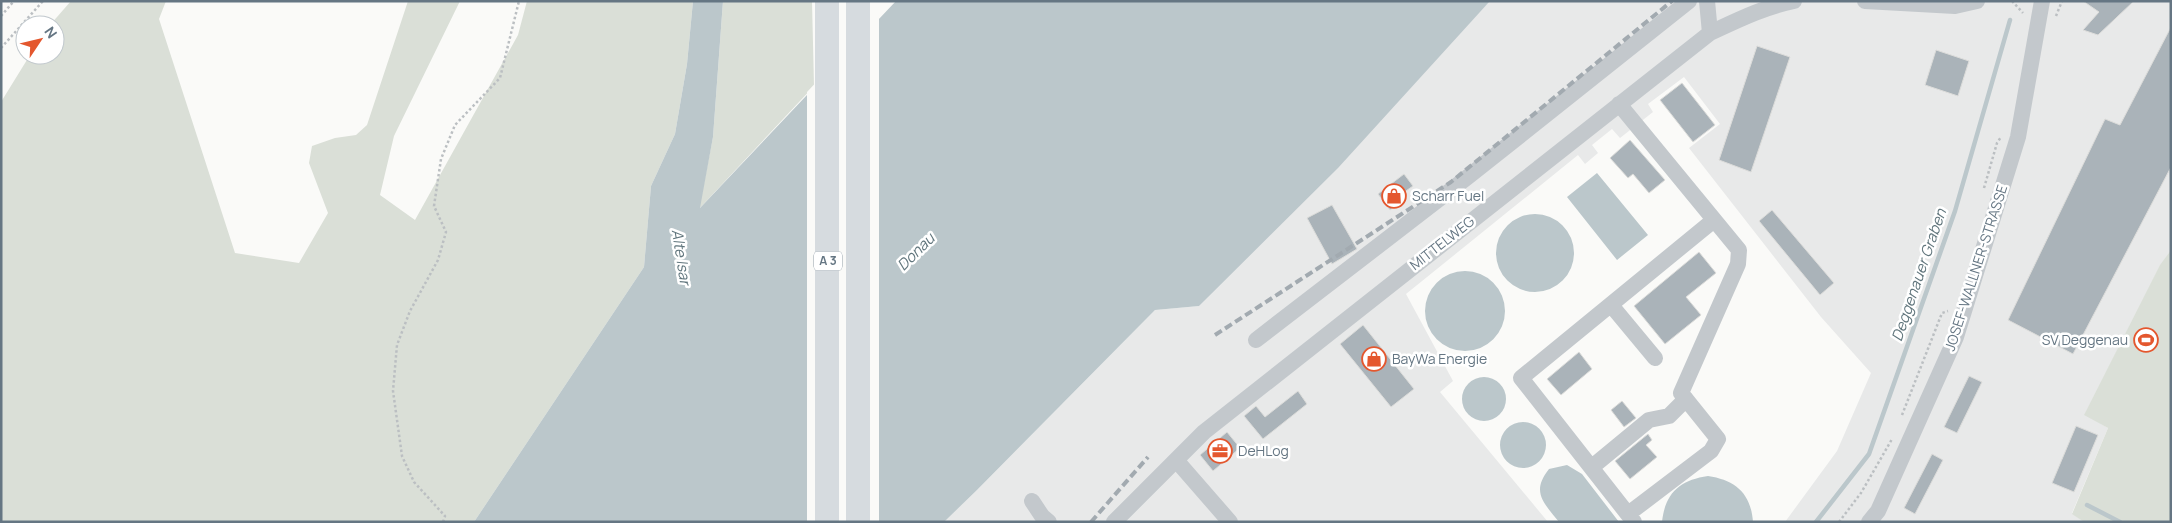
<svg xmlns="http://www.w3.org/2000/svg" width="2172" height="523" viewBox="0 0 2172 523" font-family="Manrope,sans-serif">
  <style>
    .built { fill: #e8e9e9 }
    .green { fill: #dadfd7 }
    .water { fill: #bbc7cb }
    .pier { fill: #fafaf8 }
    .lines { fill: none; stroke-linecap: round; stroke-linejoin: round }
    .stream { stroke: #bbc7cb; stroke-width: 4.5 }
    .building { fill: #aab3b9; stroke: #dcdcda }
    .path { stroke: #bbbfc2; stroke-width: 2.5; stroke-dasharray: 2.5 2.5; stroke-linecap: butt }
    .minor { stroke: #c3c8cc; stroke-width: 16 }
    .highway { stroke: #d6dbdf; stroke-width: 24 }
    .rail { stroke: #a2aab0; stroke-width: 4; stroke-dasharray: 8 4; stroke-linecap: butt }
    .labels { text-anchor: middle; stroke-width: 5; stroke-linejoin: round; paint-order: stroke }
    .shield { fill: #fff; stroke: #939fa8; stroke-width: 1 }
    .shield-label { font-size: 12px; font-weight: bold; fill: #657683 }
    .poi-label { font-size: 14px; fill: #657683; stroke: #fff; text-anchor: start }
    .street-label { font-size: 14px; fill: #657683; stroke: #fff }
    .water-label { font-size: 15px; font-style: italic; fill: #60757c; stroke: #fff }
  </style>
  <rect width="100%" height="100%" fill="#fafaf8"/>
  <!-- built -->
  <path class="built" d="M1490,1H2171V250L2160,266L2085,414L2108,428L2072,513L2084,522H1785L1837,451L1871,373L1821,317L1689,148L1720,124L1684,77L1648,104L1653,112L1620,138L1612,129L1592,145L1598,153L1585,164L1578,155L1406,294L1453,381L1440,392L1548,522H944L977,490L1155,310L1199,306Z"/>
  <!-- green -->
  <path class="green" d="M71,1H166L159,19L235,253L299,263L328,213L309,163L312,146L335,138L356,135L367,125L408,1H460L394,136L380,195L415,220L518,35L527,1H693L687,64L675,134L651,186L644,267L474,522H1V102L30,55H55V25H50Z
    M723,1H812L814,86L699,209L713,137Z
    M2171,250V522H2084L2072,514L2108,428L2084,415L2160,265Z"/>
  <!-- water -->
  <path class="water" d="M693,1H723L713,137L700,208L896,1H1490L1338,168L1199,306L1155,310L977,490L944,522H474L644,267L651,186L675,134L687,64Z
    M1597,173L1648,235L1617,260L1567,197Z
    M1496 253a39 39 0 1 1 78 0a39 39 0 1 1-78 0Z
    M1425 311a40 40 0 1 1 80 0a40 40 0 1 1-80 0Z
    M1462 399a22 22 0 1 1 44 0a22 22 0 1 1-44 0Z
    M1500 445a23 23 0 1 1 46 0a23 23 0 1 1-46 0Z
    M1567,465L1582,474L1619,522H1559C1543,502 1531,492 1549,469Z
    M1708,476C1735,480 1751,493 1753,522H1662C1665,493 1680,480 1708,476Z"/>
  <!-- pier -->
  <path class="pier" d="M879,15V522H807V92Z"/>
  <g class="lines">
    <!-- stream -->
    <path class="stream" d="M2087,505L2120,522
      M1816,522L1869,454L1955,211L2010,20"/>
  </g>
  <!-- building -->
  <path class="building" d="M2083,1H2134L2098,35L2083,30L2099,12Z
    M2171,27V167L2073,354L2008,320L2105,119L2120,125Z
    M1757,46L1790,57L1751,172L1719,160Z
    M1936,50L1969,61L1958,96L1925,85Z
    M1682,83L1715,125L1693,142L1660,100Z
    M1630,140L1665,180L1649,193L1633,174L1628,178L1610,158Z
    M1404,174L1413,186L1403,193L1405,198L1390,210L1378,194Z
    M1332,205L1357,249L1332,264L1307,218Z
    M1772,210L1834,283L1820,295L1759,221Z
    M1699,252L1716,273L1686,297L1701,315L1665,344L1634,306Z
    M1363,325L1414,389L1391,407L1340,344Z
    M1579,352L1592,369L1561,395L1547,379Z
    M1969,376L1982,382L1957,433L1944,427Z
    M1298,391L1307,404L1263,439L1244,416L1256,406L1265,417Z
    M1622,401L1636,418L1624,427L1611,410Z
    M2076,426L2098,435L2074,492L2052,483Z
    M1227,432L1240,448L1213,471L1200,455Z
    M1648,434L1652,440L1646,445L1657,457L1630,479L1615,461Z
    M1932,454L1943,460L1915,514L1904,508Z"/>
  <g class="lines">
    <!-- path -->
    <path class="path" d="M2012,1L2023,13
      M1,16L14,1
      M2056,16L2062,1
      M1,48L43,1
      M1984,188L1997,143L2001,137
      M1902,415L1942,313L1948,311
      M443,522L445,516L414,482L402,456L393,391L397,345L410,311L438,260L446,232L434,206L441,159L455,125L500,78L519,1
      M1839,522L1861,493L1892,439"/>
    <!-- minor -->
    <path class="minor" d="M1707,1L1710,33
      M1865,1L1955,6L1977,1
      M1619,104L1739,250L1738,264L1681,393L1718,439L1711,451L1628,514
      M1611,305L1655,358
      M1256,340L1469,176L1689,1
      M1176,460L1230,522
      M1592,467L1649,420L1669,416L1686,399
      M1032,501L1042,516L1049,522
      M1114,522L1204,432L1710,33C1738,20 1764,7 1794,1
      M1634,522L1521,378L1714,220
      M1869,522L1878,511L1956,337L2018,137L2042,1"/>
    <!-- highway -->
    <path class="highway" d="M827,1V522
      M858,1V522"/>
    <!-- rail -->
    <path class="rail" d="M1215,335L1451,182L1672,1
      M1091,522L1148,457"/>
  </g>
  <!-- icons -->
  <defs>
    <g id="shop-ring" transform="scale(1.25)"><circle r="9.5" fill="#fff" stroke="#e4572e" stroke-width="1.5"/><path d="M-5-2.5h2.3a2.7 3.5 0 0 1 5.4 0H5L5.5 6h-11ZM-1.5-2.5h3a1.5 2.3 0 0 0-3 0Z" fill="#e4572e"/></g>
    <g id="stadium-ring" transform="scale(1.25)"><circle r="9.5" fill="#fff" stroke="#e4572e" stroke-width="1.5"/><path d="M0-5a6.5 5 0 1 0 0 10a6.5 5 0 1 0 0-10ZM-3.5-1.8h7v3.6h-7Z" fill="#e4572e"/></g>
    <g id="office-ring" transform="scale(1.25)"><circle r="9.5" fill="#fff" stroke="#e4572e" stroke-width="1.5"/><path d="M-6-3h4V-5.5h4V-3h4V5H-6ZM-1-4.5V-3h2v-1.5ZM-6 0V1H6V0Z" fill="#e4572e"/></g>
  </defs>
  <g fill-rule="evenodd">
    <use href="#shop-ring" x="1394" y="196"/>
    <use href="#stadium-ring" x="2146" y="340"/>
    <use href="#shop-ring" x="1374" y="359"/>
    <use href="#office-ring" x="1220" y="451"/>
  </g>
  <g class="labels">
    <!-- shield labels -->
    <rect class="shield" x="814" y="251.5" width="28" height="19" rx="4"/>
    <g class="shield-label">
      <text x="828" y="265">A 3</text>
    </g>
    <!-- poi labels -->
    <g class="poi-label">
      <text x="1412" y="201">Scharr Fuel</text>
      <text x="2128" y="345" text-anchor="end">SV Deggenau</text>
      <text x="1392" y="364">BayWa Energie</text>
      <text x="1238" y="456">DeHLog</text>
    </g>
    <!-- street labels -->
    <g class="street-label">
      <text transform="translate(1442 243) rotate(-38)" y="5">MITTELWEG</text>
      <text transform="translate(1976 268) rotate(-72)" y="5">JOSEF-WALLNER-STRASSE</text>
    </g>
    <!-- water labels -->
    <g class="water-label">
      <text transform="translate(916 252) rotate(-45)" y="5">Donau</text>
      <text transform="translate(681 257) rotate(81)" y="5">Alte Isar</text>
      <text transform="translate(1919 275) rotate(-71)" y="5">Deggenauer Graben</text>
    </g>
  </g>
  <!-- border -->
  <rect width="2172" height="523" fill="none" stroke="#657683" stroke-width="5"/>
  <!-- north arrow -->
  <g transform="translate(40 40) rotate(55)"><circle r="24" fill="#ffffff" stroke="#c1c8cd"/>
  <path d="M0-4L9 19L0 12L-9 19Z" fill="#e4572e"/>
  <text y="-8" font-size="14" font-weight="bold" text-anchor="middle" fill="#657683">N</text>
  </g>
</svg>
